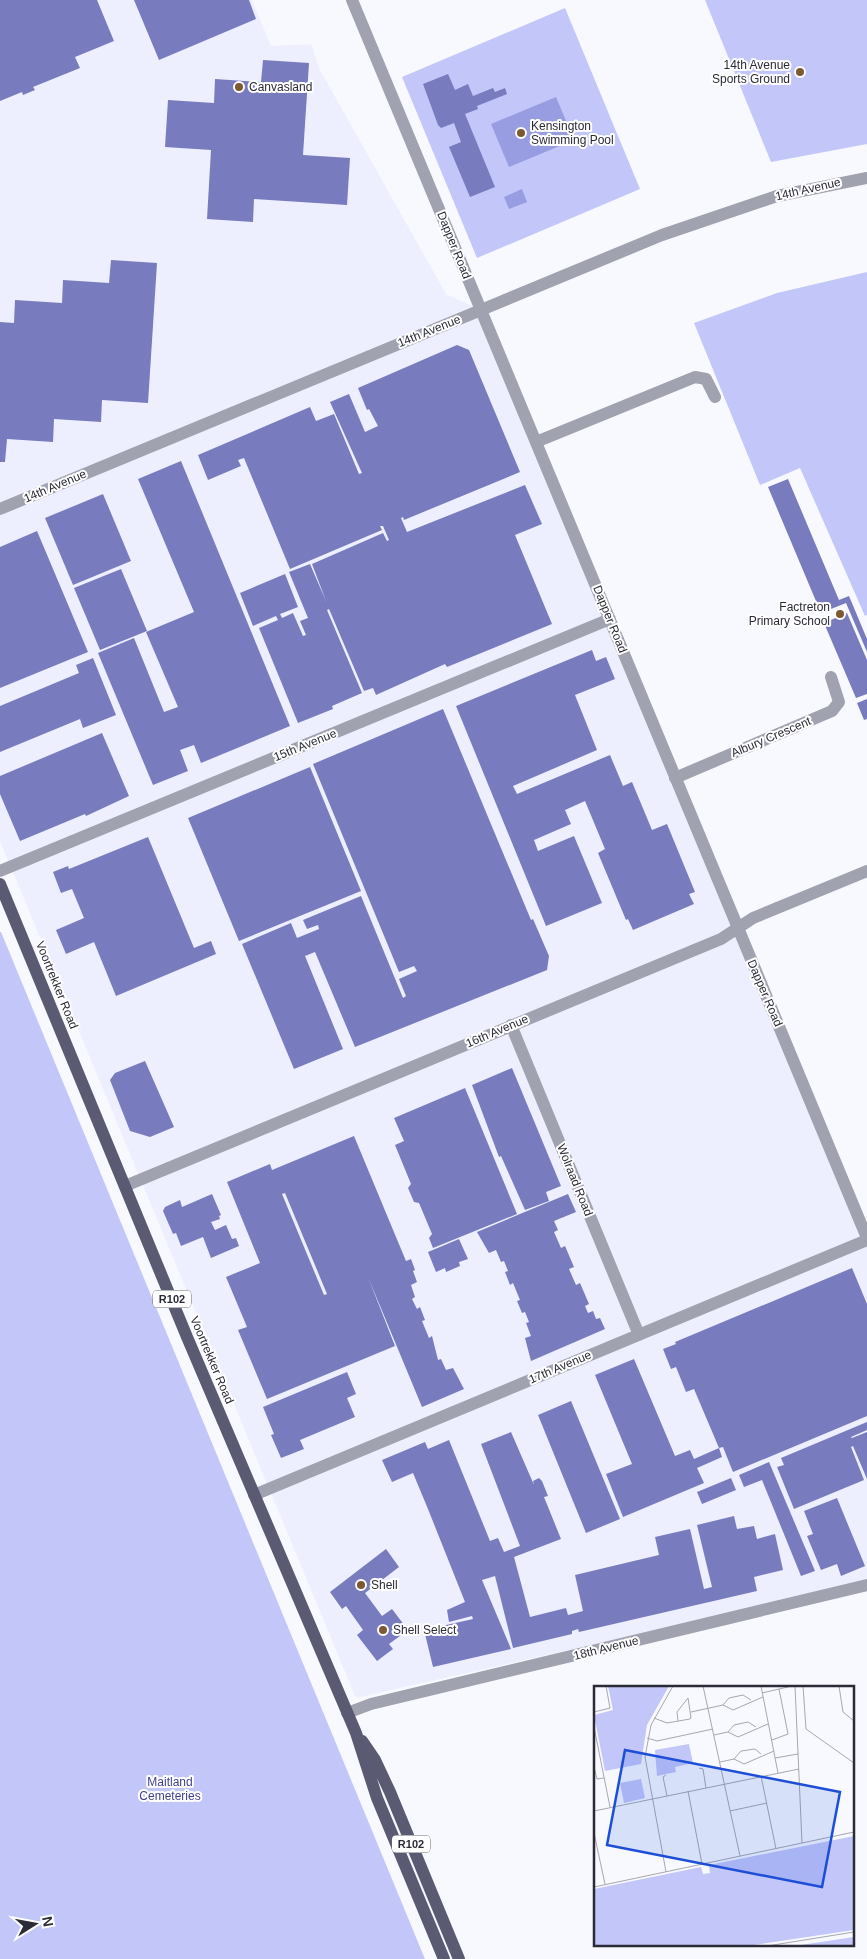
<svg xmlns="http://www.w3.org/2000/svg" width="867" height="1959" viewBox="0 0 867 1959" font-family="Arial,sans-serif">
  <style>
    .built { fill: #edeffe }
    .green { fill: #c2c6f9 }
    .water { fill: #989ce0 }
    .building { fill: #787bbd; fill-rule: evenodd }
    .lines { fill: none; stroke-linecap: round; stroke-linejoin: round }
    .street { stroke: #a1a2af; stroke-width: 12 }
    .primary { stroke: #5a5b72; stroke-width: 12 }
    .poi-dot { fill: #7b5a31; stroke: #fff; stroke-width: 2 }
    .labels { text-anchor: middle; stroke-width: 4; stroke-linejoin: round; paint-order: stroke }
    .shield { fill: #fff; stroke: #6a6b73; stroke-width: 1 }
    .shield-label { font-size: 11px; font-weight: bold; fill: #2a2b37 }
    .poi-label { font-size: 12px; fill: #2a2b37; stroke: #fff; text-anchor: start }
    .street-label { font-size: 12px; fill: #2a2b37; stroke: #fff }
    .park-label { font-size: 12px; fill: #423e8f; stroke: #fff }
    .inset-road { fill: none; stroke: #a6a7af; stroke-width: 1 }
    .view { fill: #1d4ed8; fill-opacity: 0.15; stroke: #1d4ed8; stroke-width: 2.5 }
    .inset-edge { fill: none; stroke: #2a2b37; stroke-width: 2.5 }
  </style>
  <rect width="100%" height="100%" fill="#f8f9ff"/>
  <!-- built -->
  <path class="built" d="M0,0H252L271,46L311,44L320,70L446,294L481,310L867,1238V1583L356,1698L0,841Z"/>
  <!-- green -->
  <path class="green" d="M705,0H867V144L771,162Z
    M565,8L640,189L477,258L402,77Z
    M867,272V615L865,616L800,468L760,485L694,323L777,293Z
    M0,932H1L425,1959H0Z"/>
  <!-- water -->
  <path class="water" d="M556,97L574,140L509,167L491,124Z
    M522,189L527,202L509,209L504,197Z"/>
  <!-- building -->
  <path class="building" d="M0,0H97L114,41L75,57L80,68L33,87L35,90L23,95L22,92L0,101Z
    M134,0H249L256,19L159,60Z
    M263,60L309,63L303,155L350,158L347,205L254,199L253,222L207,219L211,150L165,147L168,100L214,103L215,79L261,82Z
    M448,74L455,90L468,84L473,96L493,88L495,92L505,88L507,94L477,106L478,109L465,114L495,187L470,197L449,147L461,142L454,123L441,128L438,125L423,84Z
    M111,260L157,263L148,403L102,400L101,422L54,419L53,442L7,439L5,462H0V322L14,323L15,300L62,303L63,280L109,283Z
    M457,345L469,350L520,472L404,520L403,517L401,518L407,532L525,485L542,524L515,535L552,624L447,667L445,664L376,695L373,688L364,691L329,609L327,610L362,693L332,706L333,709L298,723L259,628L278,620L276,616L253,626L240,593L285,574L298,607L280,614L282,618L293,613L303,636L306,635L300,621L308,618L289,572L310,564L326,601L312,564L383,533L387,541L389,540L383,526H380L382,530L290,569L244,458L238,460L241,466L208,480L198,455L310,407L316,421L334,414L359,474L362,473L330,402L349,394L365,432L378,426L369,409L367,410L358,388Z
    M181,461L290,726L201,763L194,745L180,750L188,771L153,785L98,653L134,638L164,712L178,707L146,632L194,612L138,479Z
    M788,479L839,600L849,596L867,639V652L846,603L821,613L768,487Z
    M103,494L131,561L73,585L45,518Z
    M37,531L88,652L0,688V547Z
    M121,569L147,631L100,650L74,588Z
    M847,613L867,660V694L856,698L824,623Z
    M592,650L596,661L606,657L615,679L575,695L597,750L513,786L517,794L610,755L623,786L632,782L652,830L667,824L695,892L689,894L694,904L633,930L628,919L626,920L598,853L605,849L585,801L565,810L571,824L534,840L538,851L574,836L602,903L546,926L456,706Z
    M93,658L116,715L83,728L80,719L0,752V706L79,673L76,665Z
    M867,699V719L864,720L857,703Z
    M443,709L531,920L533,919L549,956L547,970L355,1047L315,952L305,956L343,1049L294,1069L242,944L291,923L297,938L319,929L318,925L307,929L303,920L361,896L403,998L406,996L399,979L417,971L414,966L399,972L313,764Z
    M102,733L129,796L86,816L85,814L20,841L0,794V776Z
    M310,767L361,891L239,941L188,818Z
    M148,837L194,948L211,941L216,954L116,996L94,942L66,954L56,930L84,918L72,889L61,893L53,872L68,866L69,869Z
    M145,1061L174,1127L150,1137L130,1131L110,1080L115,1073Z
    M512,1068L561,1186L546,1192L549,1201L525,1210L501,1156L499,1157L472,1085Z
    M465,1088L517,1214L433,1248L429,1238L432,1234L419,1203L414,1202L408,1188L411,1184L395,1145L404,1141L394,1118Z
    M354,1136L406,1261L411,1259L415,1270L413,1271L417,1282L411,1285L415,1297L412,1299L417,1309L420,1307L425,1320L422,1321L429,1338L432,1336L438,1360L441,1359L446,1370L453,1368L464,1389L422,1407L368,1277L395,1346L267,1399L238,1330L247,1327L226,1277L260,1263L227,1182L270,1164L272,1170ZM285,1193L327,1294L324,1295L282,1194Z
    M212,1194L221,1215L219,1216L220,1219L211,1222L215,1230L226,1225L232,1239L236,1238L239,1246L211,1258L203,1237L181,1246L176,1233L173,1234L163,1211L165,1207L180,1200L182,1207Z
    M568,1194L576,1212L554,1221L558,1230L554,1232L561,1248L565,1246L574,1267L569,1269L576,1285L580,1283L589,1304L585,1306L588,1313L593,1311L596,1319L600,1318L605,1329L531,1361L525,1338L531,1336L526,1323L529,1322L525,1312L522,1313L517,1301L520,1300L513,1283L510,1285L505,1272L508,1271L504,1261L501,1262L496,1250L489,1253L477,1232Z
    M459,1239L468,1259L459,1262L460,1266L446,1272L445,1268L436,1272L428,1252Z
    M852,1268L867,1304V1416L733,1472L723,1447L719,1448L694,1389L686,1392L676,1367L671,1369L663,1349L676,1344L675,1342Z
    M634,1359L675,1456L690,1450L694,1459L719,1448L722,1457L697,1468L704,1483L623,1517L606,1474L632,1464L595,1375Z
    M347,1372L356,1394L347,1398L355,1417L300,1440L304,1449L281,1458L271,1435L274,1434L263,1407Z
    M571,1401L620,1519L586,1533L538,1415Z
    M867,1422V1430L851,1437L852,1438L867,1432V1479L853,1446L851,1447L864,1480L794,1509L777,1467L784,1465L781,1458Z
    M511,1432L534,1485L533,1481L539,1478L542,1481L548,1496L544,1497L561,1539L514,1557L530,1617L566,1608L568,1615L583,1611L575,1575L659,1555L655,1537L690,1529L704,1589L712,1587L697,1525L734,1516L737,1529L754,1526L757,1539L775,1534L783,1570L754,1577L757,1591L579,1632L578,1629L572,1631V1634L513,1648L495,1576L482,1580L511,1649L433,1667L424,1630L473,1619L472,1616L449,1622L447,1610L465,1602L428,1509L413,1473L392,1482L382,1460L425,1442L428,1449L449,1440L490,1541L498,1538L504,1552L520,1546L481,1444Z
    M769,1462L815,1571L801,1576L762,1480L744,1487L739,1475Z
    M731,1478L736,1490L702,1504L697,1492Z
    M837,1498L865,1566L841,1576L837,1564L821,1570L807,1536L813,1534L804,1511Z
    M386,1549L399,1567L365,1593L382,1616L392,1609L408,1630L389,1644L393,1649L377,1661L357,1635L363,1630L346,1606L342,1609L330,1592Z"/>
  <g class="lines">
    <!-- street -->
    <path class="street" d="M352,0L867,1238
      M536,442L695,377L706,379L715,397
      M0,509L662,235L777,196L867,178
      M675,778L832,711L839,702L831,677
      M0,871L610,619
      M511,1025L639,1335
      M125,1186L721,939L753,918L867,871
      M254,1495L867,1240
      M347,1713L371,1704L867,1585"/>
    <!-- primary -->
    <path class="primary" d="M0,884L187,1337L356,1733L377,1798L444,1959
      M362,1741L375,1760L390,1792L459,1959"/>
  </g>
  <!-- markers -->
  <g class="poi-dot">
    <circle cx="800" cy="72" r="5"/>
    <circle cx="239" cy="87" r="5"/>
    <circle cx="521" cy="133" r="5"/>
    <circle cx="840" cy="614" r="5"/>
    <circle cx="361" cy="1585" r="5"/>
    <circle cx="383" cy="1630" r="5"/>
  </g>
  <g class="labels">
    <!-- shield labels -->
    <g class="shield">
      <rect x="153" y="1290.5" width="38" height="17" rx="4"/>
      <rect x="392" y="1835.5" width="38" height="17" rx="4"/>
    </g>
    <g class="shield-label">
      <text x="172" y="1303">R102</text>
      <text x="411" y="1848">R102</text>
    </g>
    <!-- poi labels -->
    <g class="poi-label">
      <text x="790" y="69" text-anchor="end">14th Avenue<tspan x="790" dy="14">Sports Ground</tspan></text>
      <text x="249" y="91">Canvasland</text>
      <text x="531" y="130">Kensington<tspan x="531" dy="14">Swimming Pool</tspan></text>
      <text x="830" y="611" text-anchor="end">Factreton<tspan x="830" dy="14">Primary School</tspan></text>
      <text x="371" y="1589">Shell</text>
      <text x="393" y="1634">Shell Select</text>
    </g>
    <!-- street labels -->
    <g class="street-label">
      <text transform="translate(808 189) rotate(-13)" y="4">14th Avenue</text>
      <text transform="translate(454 245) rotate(68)" y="4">Dapper Road</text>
      <text transform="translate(429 331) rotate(-22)" y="4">14th Avenue</text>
      <text transform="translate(55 486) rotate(-23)" y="4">14th Avenue</text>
      <text transform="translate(610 619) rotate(68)" y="4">Dapper Road</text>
      <text transform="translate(771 737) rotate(-23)" y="4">Albury Crescent</text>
      <text transform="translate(305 745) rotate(-22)" y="4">15th Avenue</text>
      <text transform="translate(57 985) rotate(68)" y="4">Voortrekker Road</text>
      <text transform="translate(765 993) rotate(67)" y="4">Dapper Road</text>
      <text transform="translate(497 1031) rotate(-23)" y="4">16th Avenue</text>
      <text transform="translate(575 1180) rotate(68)" y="4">Wolraad Road</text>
      <text transform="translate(212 1360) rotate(67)" y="4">Voortrekker Road</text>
      <text transform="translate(560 1367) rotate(-23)" y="4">17th Avenue</text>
      <text transform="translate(606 1648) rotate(-14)" y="4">18th Avenue</text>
    </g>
    <!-- park labels -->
    <g class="park-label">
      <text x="170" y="1786">Maitland<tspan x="170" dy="14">Cemeteries</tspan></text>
    </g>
  </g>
  <!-- overview -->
  <g transform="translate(594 1686)">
    <rect width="260" height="260" fill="#f8f9ff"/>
    <path d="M14,0H75L53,39L47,78L11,85L0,29L19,24ZM95,58L99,77L81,81L82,86L63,90L61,64ZM47,93L51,112L30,117L26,97ZM260,150V244L153,260H0V203L107,181L109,188L116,187L115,179ZM260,251V260H207V259Z" fill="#c2c6f9"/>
    <path class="inset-road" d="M109,0L146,170M167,0L184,87M201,0L208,157M209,0L212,43L260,77M245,0L249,26L260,35M168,7L198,0M129,19L139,24L169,11M0,26L16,22L12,0M97,26L129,19L135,12L149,9L157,14M60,32L73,37L96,33L97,32L94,12L83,26L84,35M0,41L16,121M134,46L144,51L174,38M120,49L134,46L140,39L154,36L162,41M53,52L63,55L119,43M178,54L194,48L185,3M181,72L204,68M140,73L147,65L161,63L167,68M126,76L140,73L150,78L180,65M0,81L3,93L10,92M105,82L109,83L112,102M72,89L69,91L73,110M167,90L182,163M94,105L108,178M0,125L205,83M136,125L173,117M0,147L11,198M72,186L51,71L57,39L79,0M0,201L260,146M173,260L260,246"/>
    <path class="view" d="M31,64L246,106L228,201L13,159Z"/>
    <rect width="260" height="260" class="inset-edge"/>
  </g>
  <!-- north arrow -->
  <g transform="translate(35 1924) rotate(79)" stroke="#ffffff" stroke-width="4" paint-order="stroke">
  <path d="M0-4L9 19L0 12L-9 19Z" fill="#2a2b37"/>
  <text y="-8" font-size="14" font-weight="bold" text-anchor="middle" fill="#2a2b37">N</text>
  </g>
</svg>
